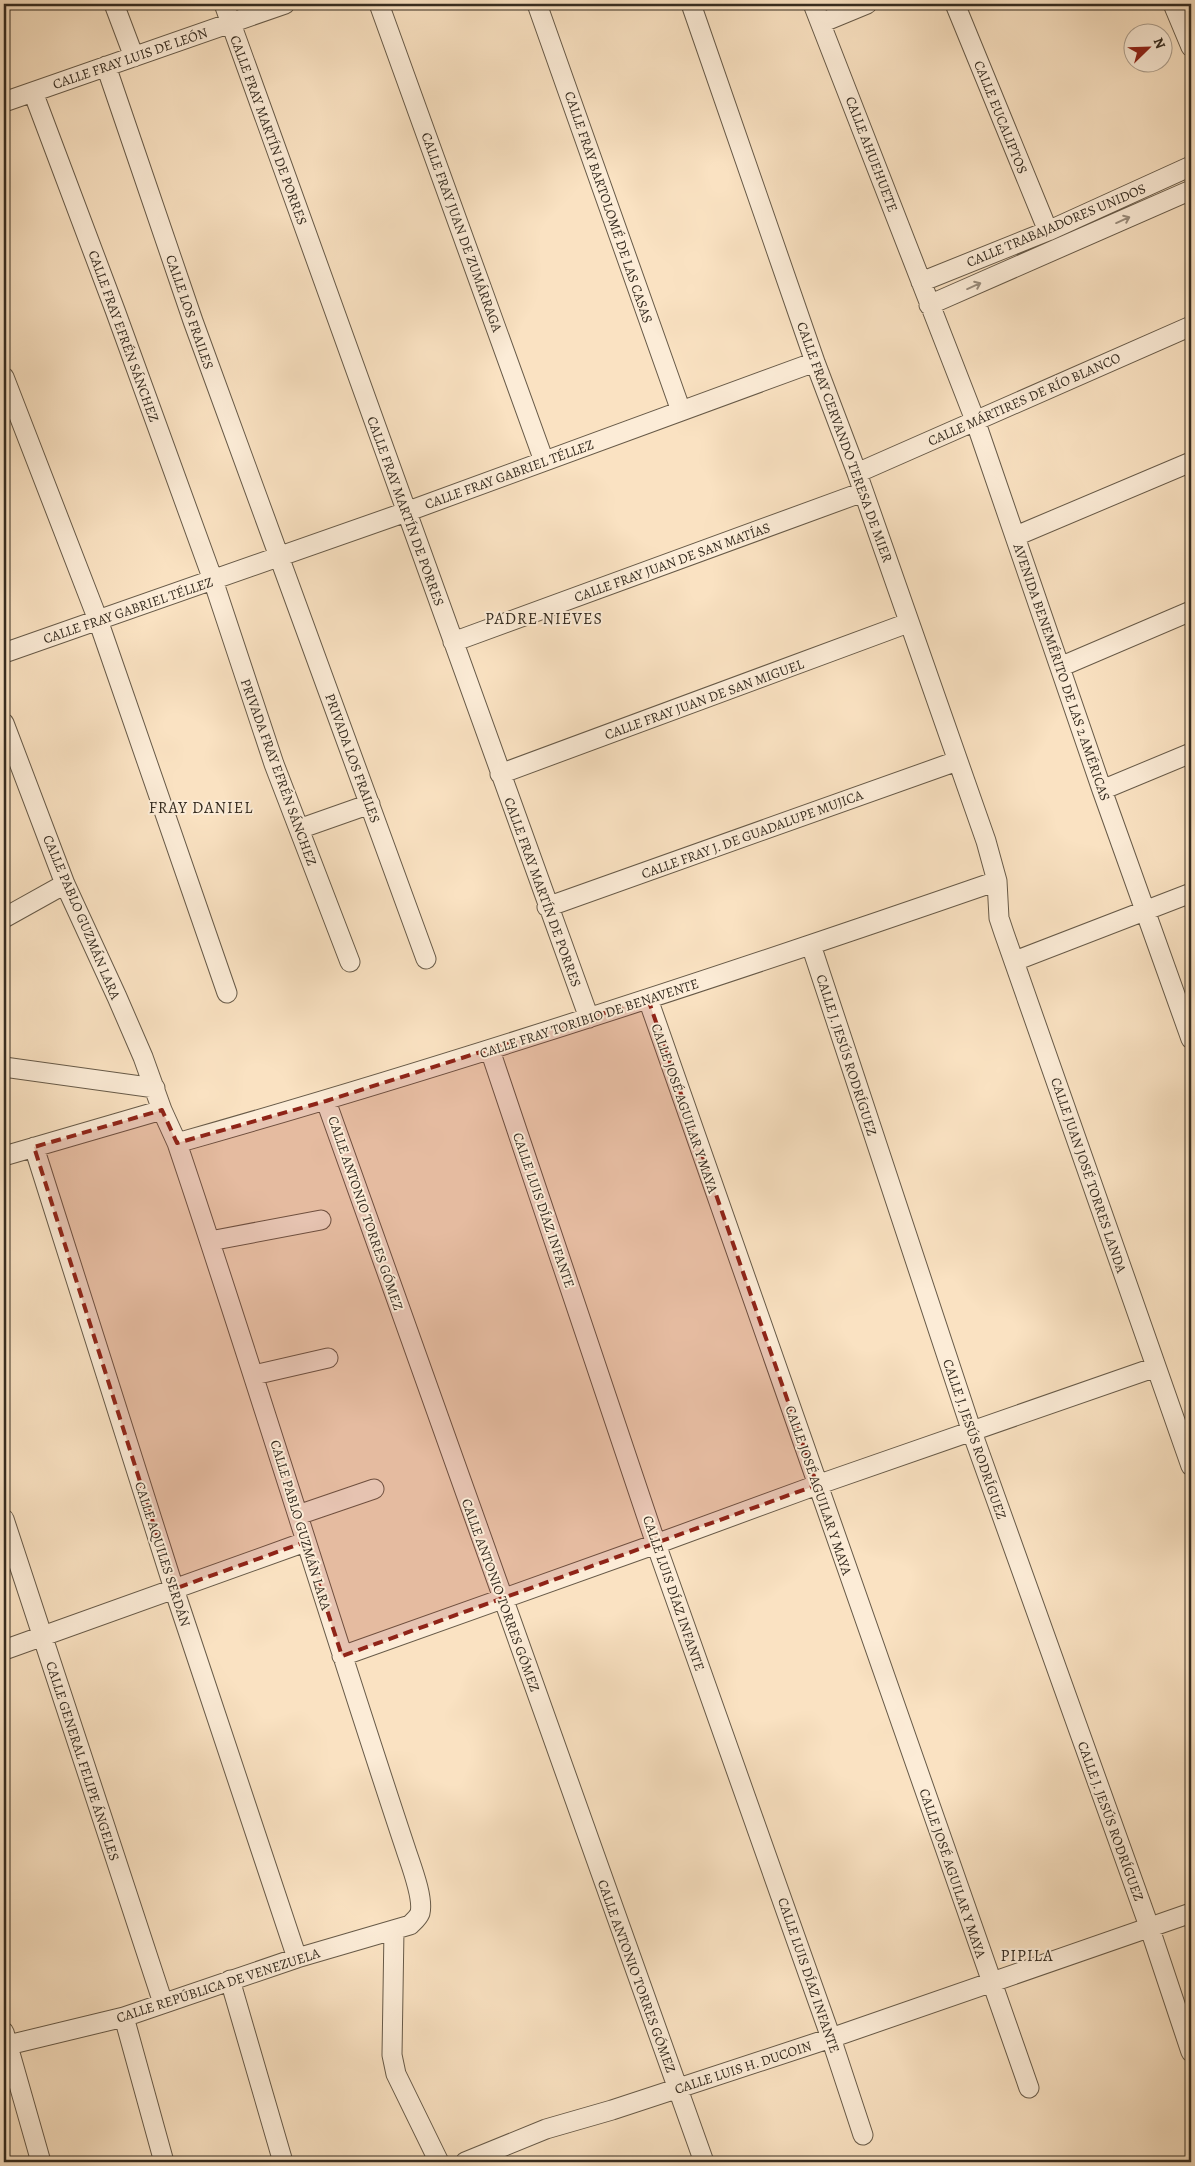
<svg xmlns="http://www.w3.org/2000/svg" width="1195" height="2166" viewBox="0 0 1195 2166" font-family="Alegreya,serif">
  <style>
    .lines { fill: none; stroke-linecap: round; stroke-linejoin: round }
    .street-casing { stroke: #675a48; stroke-width: 21 }
    .street { stroke: #fcecd7; stroke-width: 19 }
    .oneway { stroke: #998c7c }
    .marked { fill: #8f2418; fill-opacity: 0.2; stroke: #8f2418; stroke-width: 4; stroke-dasharray: 10 6; stroke-linejoin: round }
    .labels { text-anchor: middle; stroke-width: 4; stroke-linejoin: round; paint-order: stroke }
    .street-label { font-size: 14px; fill: #362c20; stroke: #fcecd7 }
    .quarter-label { font-size: 16px; letter-spacing: 1px; fill: #362c20; stroke: #fcecd7 }
  </style>
  <rect width="100%" height="100%" fill="#fae2c2"/>
  <filter id="stains"><feTurbulence type="fractalNoise" baseFrequency=".004" numOctaves="4"/><feColorMatrix values="0 0 0 0 .2 0 0 0 0 .09 0 0 0 0 .02 0 0 0 .5 -.17"/></filter>
  <radialGradient id="worn" r=".72"><stop offset=".6" stop-color="#630" stop-opacity="0"/><stop offset="1" stop-color="#630" stop-opacity=".3"/></radialGradient>
  <g class="lines">
    <!-- street casing -->
    <g class="street-casing">
      <path id="street" d="M114,4L134,57
        M224,4L589,1018
        M379,4L544,461
        M537,4L681,411
        M691,4L815,362L857,473L986,841L997,881L999,918L1004,933L1191,1466
        M813,4L975,420L1102,790L1191,1039
        M955,4L1048,231
        M1173,4L1191,47
        M821,23L867,4
        M106,66L193,321L426,959
        M33,92L115,310L213,580L274,764L350,962
        M4,102L285,4
        M921,282L1048,231L1191,166
        M929,305L1191,190
        M4,377L98,620L227,993
        M857,473L1191,326
        M1016,536L1191,462
        M453,642L863,492
        M4,653L406,512L815,362
        M1060,667L1191,611
        M4,723L65,884L117,997L143,1057L162,1110L177,1143C256,1377 327,1613 405,1847C410,1863 424,1897 420,1913C418,1918 414,1921 410,1925L297,1958L124,2017L4,2046
        M500,774L908,623
        M1102,790L1191,753
        M299,829L370,804
        M547,907L957,761
        M4,918L65,884
        M811,945L972,1432L1150,1929L1191,2052
        M1015,961L1191,893
        M648,999L1029,2088
        M490,1050L656,1544L831,2038L863,2135
        M4,1067L155,1088
        M326,1101L704,2162
        M177,1143C453,1065 726,975 997,881
        M34,1147L174,1589L297,1958
        M4,1156L162,1110
        M210,1241L321,1220
        M254,1375L328,1358
        M298,1515L374,1489
        M4,1519L163,2003
        M4,1650L305,1542
        M342,1656L656,1544L817,1485L1156,1367
        M394,1930L392,2055L396,2074L439,2162
        M230,1980L283,2162
        M124,2017L164,2162
        M4,2032L41,2162
        M465,2162L546,2129L612,2110L831,2038L1191,1913"/>
    </g>
    <!-- street -->
    <use href="#street" class="street"/>
  </g>
  <!-- one-way arrows -->
  <defs><path id="oneway-shaft" d="M-6 0H5M1.5-3L5.5 0L1.5 3" fill="none" stroke-width="1.6" stroke-linecap="round" stroke-linejoin="round" transform="scale(1.25)"/></defs>
  <g class="oneway">
    <use href="#oneway-shaft" transform="translate(1123 220) rotate(-24)"/>
    <use href="#oneway-shaft" transform="translate(974 286) rotate(-24)"/>
  </g>
  <!-- marked area -->
  <path class="marked" d="M648,999L817,1485L342,1656L305,1542L174,1589L34,1147L162,1110L177,1143L326,1101Z"/>
  <g class="labels">
    <!-- street labels -->
    <g class="street-label">
      <text transform="translate(130 58) rotate(-19)" y="5">CALLE FRAY LUIS DE LEÓN</text>
      <text transform="translate(1001 117) rotate(68)" y="5">CALLE EUCALIPTOS</text>
      <text transform="translate(269 130) rotate(70)" y="5">CALLE FRAY MARTÍN DE PORRES</text>
      <text transform="translate(872 154) rotate(69)" y="5">CALLE AHUEHUETE</text>
      <text transform="translate(609 207) rotate(71)" y="5">CALLE FRAY BARTOLOMÉ DE LAS CASAS</text>
      <text transform="translate(1056 225) rotate(-23)" y="5">CALLE TRABAJADORES UNIDOS</text>
      <text transform="translate(462 232) rotate(70)" y="5">CALLE FRAY JUAN DE ZUMÁRRAGA</text>
      <text transform="translate(190 312) rotate(71)" y="5">CALLE LOS FRAILES</text>
      <text transform="translate(124 336) rotate(70)" y="5">CALLE FRAY EFRÉN SÁNCHEZ</text>
      <text transform="translate(1024 399) rotate(-24)" y="5">CALLE MÁRTIRES DE RÍO BLANCO</text>
      <text transform="translate(845 442) rotate(70)" y="5">CALLE FRAY CERVANDO TERESA DE MIER</text>
      <text transform="translate(509 474) rotate(-20)" y="5">CALLE FRAY GABRIEL TÉLLEZ</text>
      <text transform="translate(406 511) rotate(70)" y="5">CALLE FRAY MARTÍN DE PORRES</text>
      <text transform="translate(672 562) rotate(-20)" y="5">CALLE FRAY JUAN DE SAN MATÍAS</text>
      <text transform="translate(128 610) rotate(-19)" y="5">CALLE FRAY GABRIEL TÉLLEZ</text>
      <text transform="translate(1062 672) rotate(71)" y="5">AVENIDA BENEMÉRITO DE LAS 2 AMÉRICAS</text>
      <text transform="translate(704 699) rotate(-20)" y="5">CALLE FRAY JUAN DE SAN MIGUEL</text>
      <text transform="translate(353 758) rotate(70)" y="5">PRIVADA LOS FRAILES</text>
      <text transform="translate(279 772) rotate(70)" y="5">PRIVADA FRAY EFRÉN SÁNCHEZ</text>
      <text transform="translate(752 834) rotate(-20)" y="5">CALLE FRAY J. DE GUADALUPE MUJICA</text>
      <text transform="translate(543 892) rotate(70)" y="5">CALLE FRAY MARTÍN DE PORRES</text>
      <text transform="translate(82 917) rotate(67)" y="5">CALLE PABLO GUZMÁN LARA</text>
      <text transform="translate(589 1018) rotate(-18)" y="5">CALLE FRAY TORIBIO DE BENAVENTE</text>
      <text transform="translate(847 1055) rotate(72)" y="5">CALLE J. JESÚS RODRÍGUEZ</text>
      <text transform="translate(685 1108) rotate(71)" y="5">CALLE JOSÉ AGUILAR Y MAYA</text>
      <text transform="translate(1089 1175) rotate(71)" y="5">CALLE JUAN JOSÉ TORRES LANDA</text>
      <text transform="translate(544 1210) rotate(71)" y="5">CALLE LUIS DÍAZ INFANTE</text>
      <text transform="translate(366 1213) rotate(71)" y="5">CALLE ANTONIO TORRES GÓMEZ</text>
      <text transform="translate(975 1439) rotate(71)" y="5">CALLE J. JESÚS RODRÍGUEZ</text>
      <text transform="translate(819 1490) rotate(71)" y="5">CALLE JOSÉ AGUILAR Y MAYA</text>
      <text transform="translate(301 1525) rotate(73)" y="5">CALLE PABLO GUZMÁN LARA</text>
      <text transform="translate(163 1554) rotate(72)" y="5">CALLE AQUILES SERDÁN</text>
      <text transform="translate(674 1593) rotate(71)" y="5">CALLE LUIS DÍAZ INFANTE</text>
      <text transform="translate(501 1595) rotate(70)" y="5">CALLE ANTONIO TORRES GÓMEZ</text>
      <text transform="translate(83 1761) rotate(72)" y="5">CALLE GENERAL FELIPE ÁNGELES</text>
      <text transform="translate(1111 1821) rotate(70)" y="5">CALLE J. JESÚS RODRÍGUEZ</text>
      <text transform="translate(953 1873) rotate(71)" y="5">CALLE JOSÉ AGUILAR Y MAYA</text>
      <text transform="translate(809 1975) rotate(71)" y="5">CALLE LUIS DÍAZ INFANTE</text>
      <text transform="translate(637 1976) rotate(70)" y="5">CALLE ANTONIO TORRES GÓMEZ</text>
      <text transform="translate(218 1985) rotate(-18)" y="5">CALLE REPÚBLICA DE VENEZUELA</text>
      <text transform="translate(743 2067) rotate(-18)" y="5">CALLE LUIS H. DUCOIN</text>
    </g>
    <!-- quarter labels -->
    <g class="quarter-label">
      <text x="544" y="624">PADRE NIEVES</text>
      <text x="201" y="813">FRAY DANIEL</text>
      <text x="1027" y="1961">PIPILA</text>
    </g>
  </g>
  <!-- margin -->
  <rect width="1195" height="2166" fill="none" stroke="#fae2c2" stroke-width="20"/>
  <rect x="5" y="5" width="1185" height="2156" fill="none" stroke="#362c20" stroke-width="2.5"/>
  <rect x="10" y="10" width="1175" height="2146" fill="none" stroke="#362c20"/>
  <!-- north arrow -->
  <g transform="translate(1148 48) rotate(67)"><circle r="24" fill="#fcecd7" stroke="#ad9f8e"/>
  <path d="M0-4L9 19L0 12L-9 19Z" fill="#8f2418"/>
  <text y="-8" font-size="14" font-weight="bold" text-anchor="middle" fill="#362c20">N</text>
  </g>
  <rect width="100%" height="100%" filter="url(#stains)"/>
  <rect width="100%" height="100%" fill="url(#worn)"/>
</svg>
